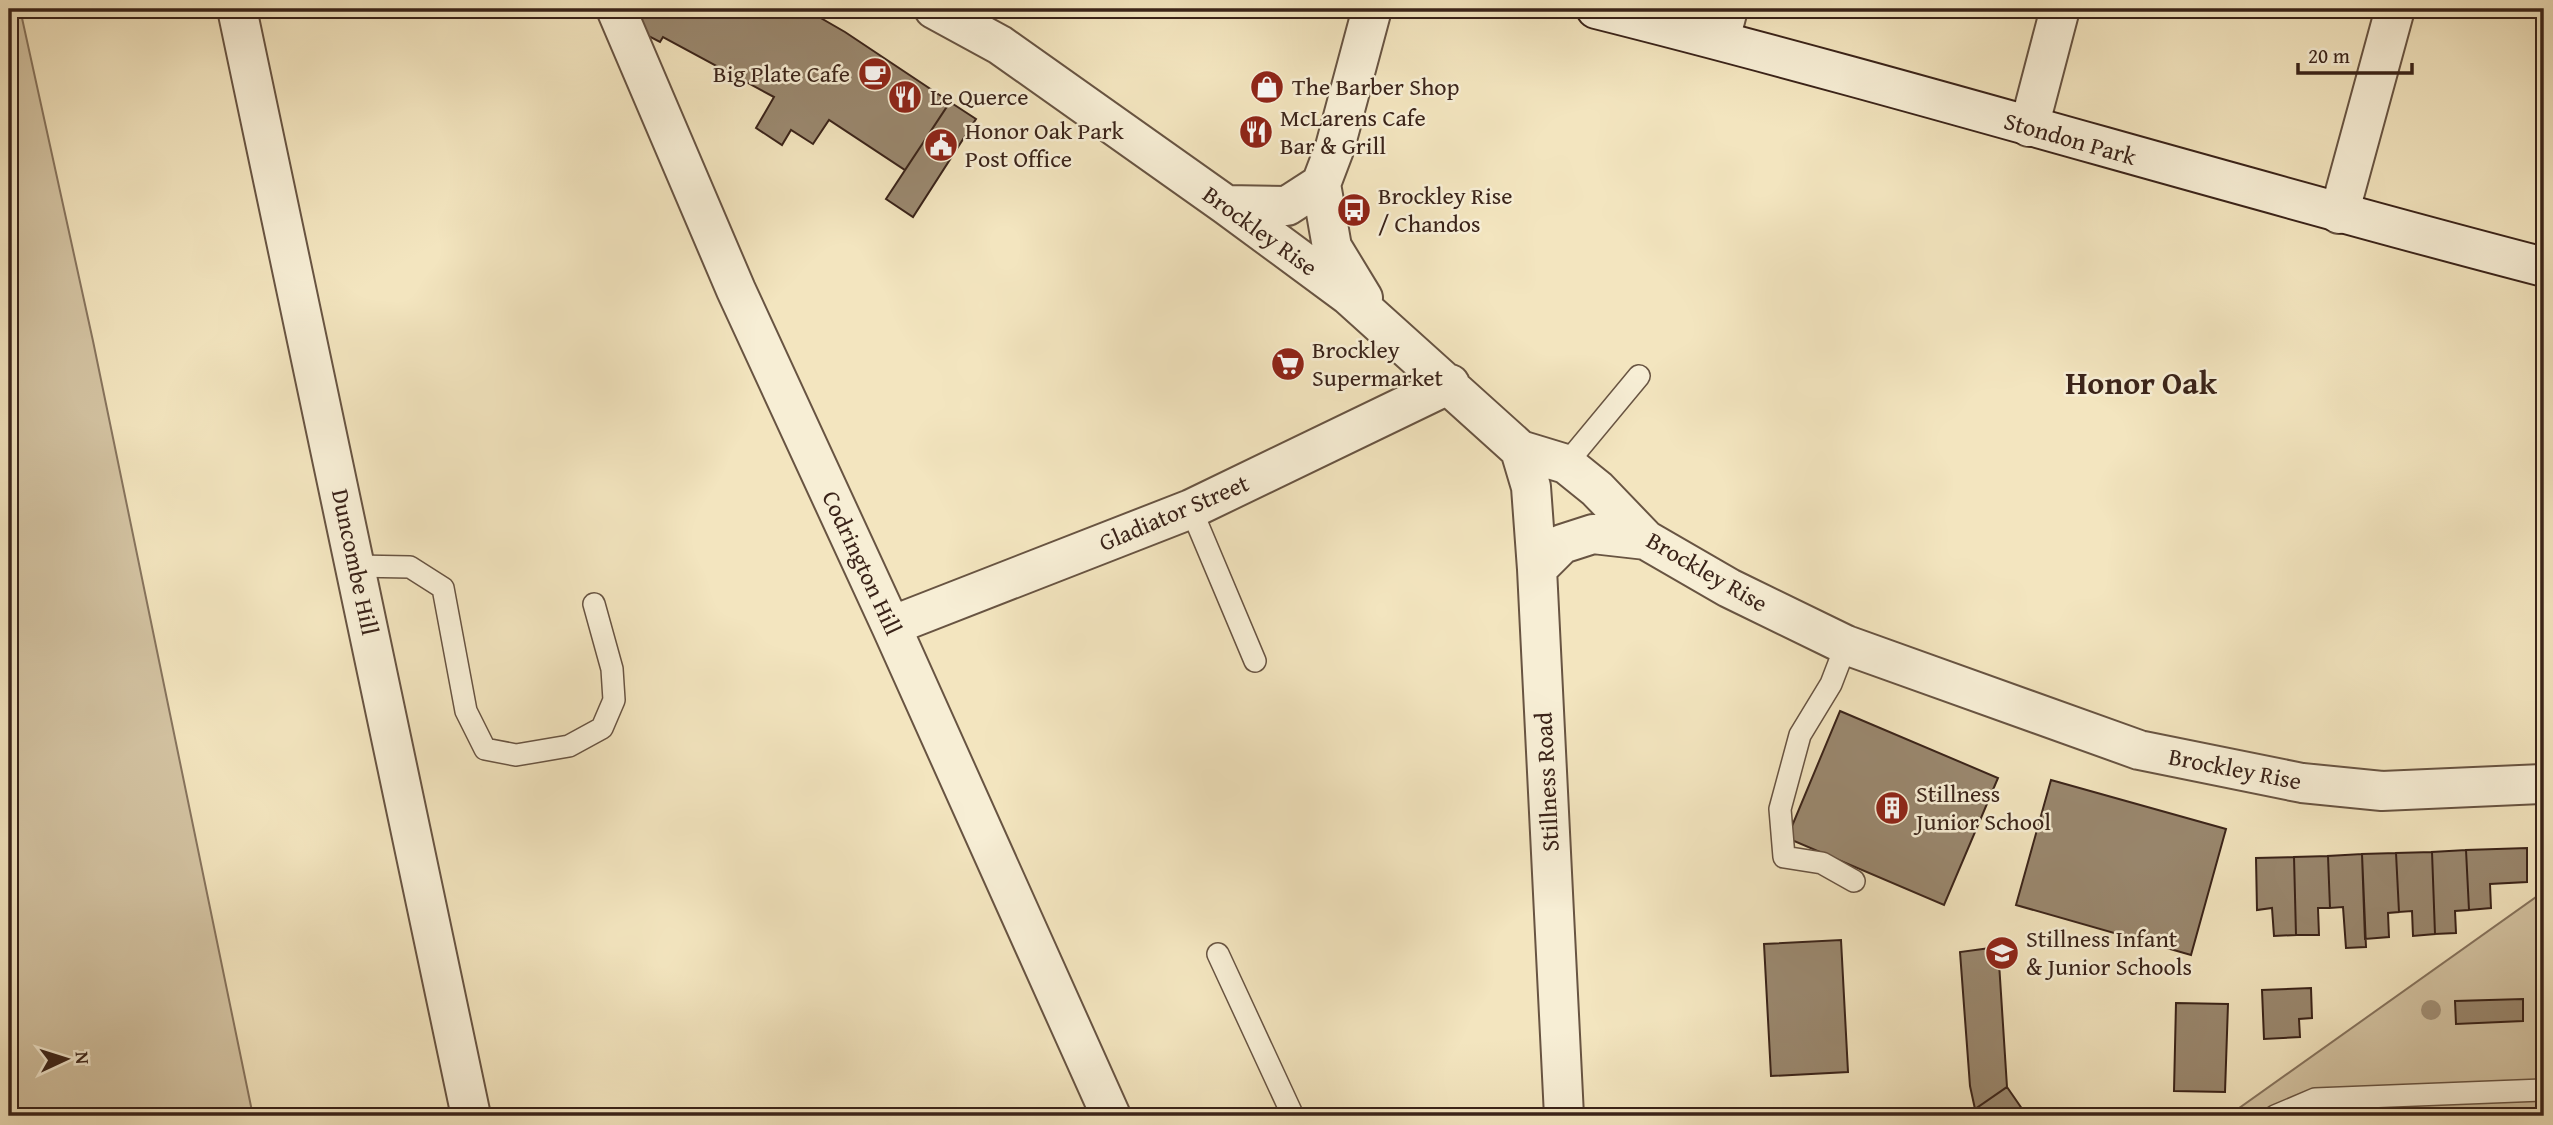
<svg xmlns="http://www.w3.org/2000/svg" width="2553" height="1125" viewBox="0 0 2553 1125" font-family="'Gentium Book Plus',serif">
  <style>
    .green { fill: #d4c4a3; stroke: #87745e; stroke-width: 2 }
    .building { fill: #9a886f; stroke: #3a2319; stroke-width: 2 }
    .lines { fill: none; stroke-linecap: round; stroke-linejoin: round }
    .service-casing { stroke: #685442; stroke-width: 24 }
    .minor-casing { stroke: #685442; stroke-width: 42 }
    .secondary-casing { stroke: #3a2319; stroke-width: 42 }
    .service { stroke: #f7eed5; stroke-width: 21 }
    .minor { stroke: #f7eed5; stroke-width: 38 }
    .secondary { stroke: #f7eed5; stroke-width: 38 }
    .tree { fill: #a29077 }
    .labels { text-anchor: middle; stroke-width: 5; stroke-linejoin: round; paint-order: stroke }
    .poi-label { font-size: 24px; fill: #3a2319; stroke: #f7eed5; text-anchor: start }
    .street-label { font-size: 24px; fill: #3a2319; stroke: #f7eed5 }
    .district-label { font-size: 32px; font-weight: bold; fill: #3a2319; stroke: #f7eed5 }
  </style>
  <rect width="100%" height="100%" fill="#f3e5bf"/>
  <filter id="stains"><feTurbulence type="fractalNoise" baseFrequency=".00286" numOctaves="4"/><feColorMatrix values="0 0 0 0 .2 0 0 0 0 .09 0 0 0 0 .02 0 0 0 .5 -.17"/></filter>
  <radialGradient id="worn" r=".72"><stop offset=".6" stop-color="#630" stop-opacity="0"/><stop offset="1" stop-color="#630" stop-opacity=".3"/></radialGradient>
  <!-- green -->
  <path class="green" d="M9,9H20L93,341L253,1116H9Z
    M2541,830H2544V1116H2228L2543,892Z"/>
  <!-- building -->
  <path class="building" d="M621,9H805L845,32L950,102L905,170L829,120L813,144L791,130L782,145L756,128L774,97L663,37L660,42L629,26Z
    M950,102L976,119L913,217L886,199Z
    M1840,711L1998,778L1944,905L1787,838Z
    M2051,780L2226,829L2191,955L2016,905Z
    M2527,848V882L2490,884L2491,908L2469,910L2466,850Z
    M2466,850L2469,910L2455,911L2456,933L2435,934L2432,852Z
    M2432,852L2435,934L2413,936L2412,911L2399,912L2396,853Z
    M2396,853L2399,912L2388,913L2389,937L2365,939L2362,854Z
    M2362,854L2366,947L2346,948L2343,907L2330,908L2328,856Z
    M2328,856L2330,908H2318L2319,935H2296L2294,857Z
    M2294,857L2296,935L2274,936L2272,908L2257,910L2256,858Z
    M1841,940L1848,1072L1771,1076L1764,944Z
    M1998,947L2007,1087L1975,1109L1970,1086L1960,952Z
    M2311,988L2312,1018L2299,1019L2300,1037L2264,1039L2262,990Z
    M2523,999V1021L2456,1024L2455,1001Z
    M2176,1003L2228,1004L2225,1092L2174,1091Z
    M2007,1087L2027,1116H1964L1975,1109Z"/>
  <g class="lines">
    <!-- service casing -->
    <g class="service-casing">
      <path id="service" d="M1566,464L1639,376
        M1191,509L1255,661
        M355,566L410,567L443,588L466,711L485,749L516,755L569,746L602,728L614,700L612,669L594,604
        M1846,645L1831,684L1800,735L1780,809L1784,857L1822,863L1854,881
        M1218,954L1293,1116
        M2275,1116L2315,1099L2544,1090"/>
    </g>
    <!-- minor casing -->
    <g class="minor-casing">
      <path id="minor" d="M237,9L471,1116
        M616,9L736,290L891,626L1111,1116
        M934,9L1000,45L1226,205L1348,295L1520,450L1566,464L1597,489L1646,540L1729,588L1846,645L2139,750L2302,783L2382,791L2544,784
        M1720,40L1728,9
        M2029,127L2060,9
        M1226,205L1287,206L1321,184
        M2339,214L2395,9
        M1363,298L1332,247L1321,184L1335,147L1372,9
        M1520,450L1531,487L1537,569L1564,1116
        M1537,569L1562,544L1593,534L1646,540
        M891,626L1191,509L1450,384"/>
    </g>
    <!-- secondary casing -->
    <g class="secondary-casing">
      <path id="secondary" d="M1596,9C1914,89 2227,185 2544,267"/>
    </g>
    <!-- service -->
    <use href="#service" class="service"/>
    <!-- minor -->
    <use href="#minor" class="minor"/>
    <!-- secondary -->
    <use href="#secondary" class="secondary"/>
  </g>
  <!-- trees -->
  <circle class="tree" cx="2431" cy="1010" r="10"/>
  <!-- icons -->
  <defs>
    <g id="cafe-disc" transform="scale(1.75)"><circle r="9.5" fill="#8f2418" stroke="#f7eed5"/><path d="M-5.5-4.5H6V0H3Q3 3.5 0 3.5H-2.5Q-5.5 3.5-5.5 0ZM3-3.2v2h1.7v-2ZM-6 4.5H4V6H-6Z" fill="#fff"/></g>
    <g id="shop-disc" transform="scale(1.75)"><circle r="9.5" fill="#8f2418" stroke="#f7eed5"/><path d="M-5-2.5h2.3a2.7 3.5 0 0 1 5.4 0H5L5.5 6h-11ZM-1.5-2.5h3a1.5 2.3 0 0 0-3 0Z" fill="#fff"/></g>
    <g id="restaurant-disc" transform="scale(1.75)"><circle r="9.5" fill="#8f2418" stroke="#f7eed5"/><path d="M-5-6h1v4h1v-4h1v4h1v-4h1v5L-1.5 .5V6h-2V.5L-5-1ZM5-6V6H3V1.5H1.5Q1.5-4 5-6Z" fill="#fff"/></g>
    <g id="civic-disc" transform="scale(1.75)"><circle r="9.5" fill="#8f2418" stroke="#f7eed5"/><path d="M-.6-6.5H3V-4.5H.6V-3L4-1V1h2V6H-6V1h2V-1L-.6-3ZM-1.2 2.5V6h2.4V2.5Z" fill="#fff"/></g>
    <g id="bus-disc" transform="scale(1.75)"><circle r="9.5" fill="#8f2418" stroke="#f7eed5"/><path d="M-5-6H5V4H4V6H2V4H-2V6H-4V4H-5ZM-3.5-4V0h7V-4ZM-3.5 1.2v1.5H-2V1.2ZM2 1.2v1.5H3.5V1.2Z" fill="#fff"/></g>
    <g id="supermarket-disc" transform="scale(1.75)"><circle r="9.5" fill="#8f2418" stroke="#f7eed5"/><path d="M-6-5.5h2.5l.6 2H6L4.5 2H-2.5L-4.4-4H-6ZM-1.5 3.2a1.3 1.3 0 1 0 .1 0ZM3 3.2a1.3 1.3 0 1 0 .1 0Z" fill="#fff"/></g>
    <g id="building-disc" transform="scale(1.75)"><circle r="9.5" fill="#8f2418" stroke="#f7eed5"/><path d="M-4-6H4V6H1V3H-1V6H-4ZM-2.5-4.3h1.7v1.8h-1.7ZM.8-4.3h1.7v1.8H.8ZM-2.5-1h1.7V.8h-1.7ZM.8-1h1.7V.8H.8Z" fill="#fff"/></g>
    <g id="school-disc" transform="scale(1.75)"><circle r="9.5" fill="#8f2418" stroke="#f7eed5"/><path d="M0-5L7-2L0 1L-7-2ZM-4 1L0 2.5L4 1V4Q0 6-4 4Z" fill="#fff"/></g>
  </defs>
  <g fill-rule="evenodd">
    <use href="#cafe-disc" x="875" y="74"/>
    <use href="#shop-disc" x="1267" y="87"/>
    <use href="#restaurant-disc" x="905" y="97"/>
    <use href="#restaurant-disc" x="1256" y="132"/>
    <use href="#civic-disc" x="941" y="145"/>
    <use href="#bus-disc" x="1354" y="210"/>
    <use href="#supermarket-disc" x="1288" y="364"/>
    <use href="#building-disc" x="1892" y="808"/>
    <use href="#school-disc" x="2002" y="953"/>
  </g>
  <g class="labels">
    <!-- poi labels -->
    <g class="poi-label">
      <text x="850" y="82" text-anchor="end">Big Plate Cafe</text>
      <text x="1292" y="95">The Barber Shop</text>
      <text x="930" y="105">Le Querce</text>
      <text x="1280" y="126">McLarens Cafe<tspan x="1280" dy="28">Bar &amp; Grill</tspan></text>
      <text x="965" y="139">Honor Oak Park<tspan x="965" dy="28">Post Office</tspan></text>
      <text x="1378" y="204">Brockley Rise<tspan x="1378" dy="28">/ Chandos</tspan></text>
      <text x="1312" y="358">Brockley<tspan x="1312" dy="28">Supermarket</tspan></text>
      <text x="1916" y="802">Stillness<tspan x="1916" dy="28">Junior School</tspan></text>
      <text x="2026" y="947">Stillness Infant<tspan x="2026" dy="28">&amp; Junior Schools</tspan></text>
    </g>
    <!-- street labels -->
    <g class="street-label">
      <text transform="translate(2070 139) rotate(16)" y="8">Stondon Park</text>
      <text transform="translate(1260 231) rotate(36)" y="8">Brockley Rise</text>
      <text transform="translate(1174 513) rotate(-23)" y="8">Gladiator Street</text>
      <text transform="translate(355 562) rotate(78)" y="8">Duncombe Hill</text>
      <text transform="translate(862 563) rotate(65)" y="8">Codrington Hill</text>
      <text transform="translate(1707 572) rotate(30)" y="8">Brockley Rise</text>
      <text transform="translate(2235 769) rotate(11)" y="8">Brockley Rise</text>
      <text transform="translate(1547 782) rotate(-93)" y="8">Stillness Road</text>
    </g>
    <!-- district labels -->
    <g class="district-label">
      <text x="2141" y="394">Honor Oak</text>
    </g>
  </g>
  <!-- margin -->
  <rect width="2553" height="1125" fill="none" stroke="#f3e5bf" stroke-width="35"/>
  <rect x="10" y="10" width="2532" height="1104" fill="none" stroke="#3a2319" stroke-width="3.5"/>
  <rect x="18" y="18" width="2518" height="1090" fill="none" stroke="#3a2319" stroke-width="2"/>
  <!-- north arrow -->
  <g transform="translate(66 1059) rotate(86)" stroke="#f7eed5" stroke-width="5" paint-order="stroke">
  <path d="M0-5L12 26L0 18L-12 26Z" fill="#3a2319"/>
  <text y="-10" font-size="19" font-weight="bold" text-anchor="middle" fill="#3a2319">N</text>
  </g>
  <!-- scale -->
  <path d="M2298 63v10h114v-10" fill="none" stroke="#3a2319" stroke-width="3.5"/>
  <text x="2308" y="63" font-size="21" fill="#3a2319" stroke="#f7eed5" stroke-width="5" paint-order="stroke">20 m</text>
  <rect width="100%" height="100%" filter="url(#stains)"/>
  <rect width="100%" height="100%" fill="url(#worn)"/>
</svg>
